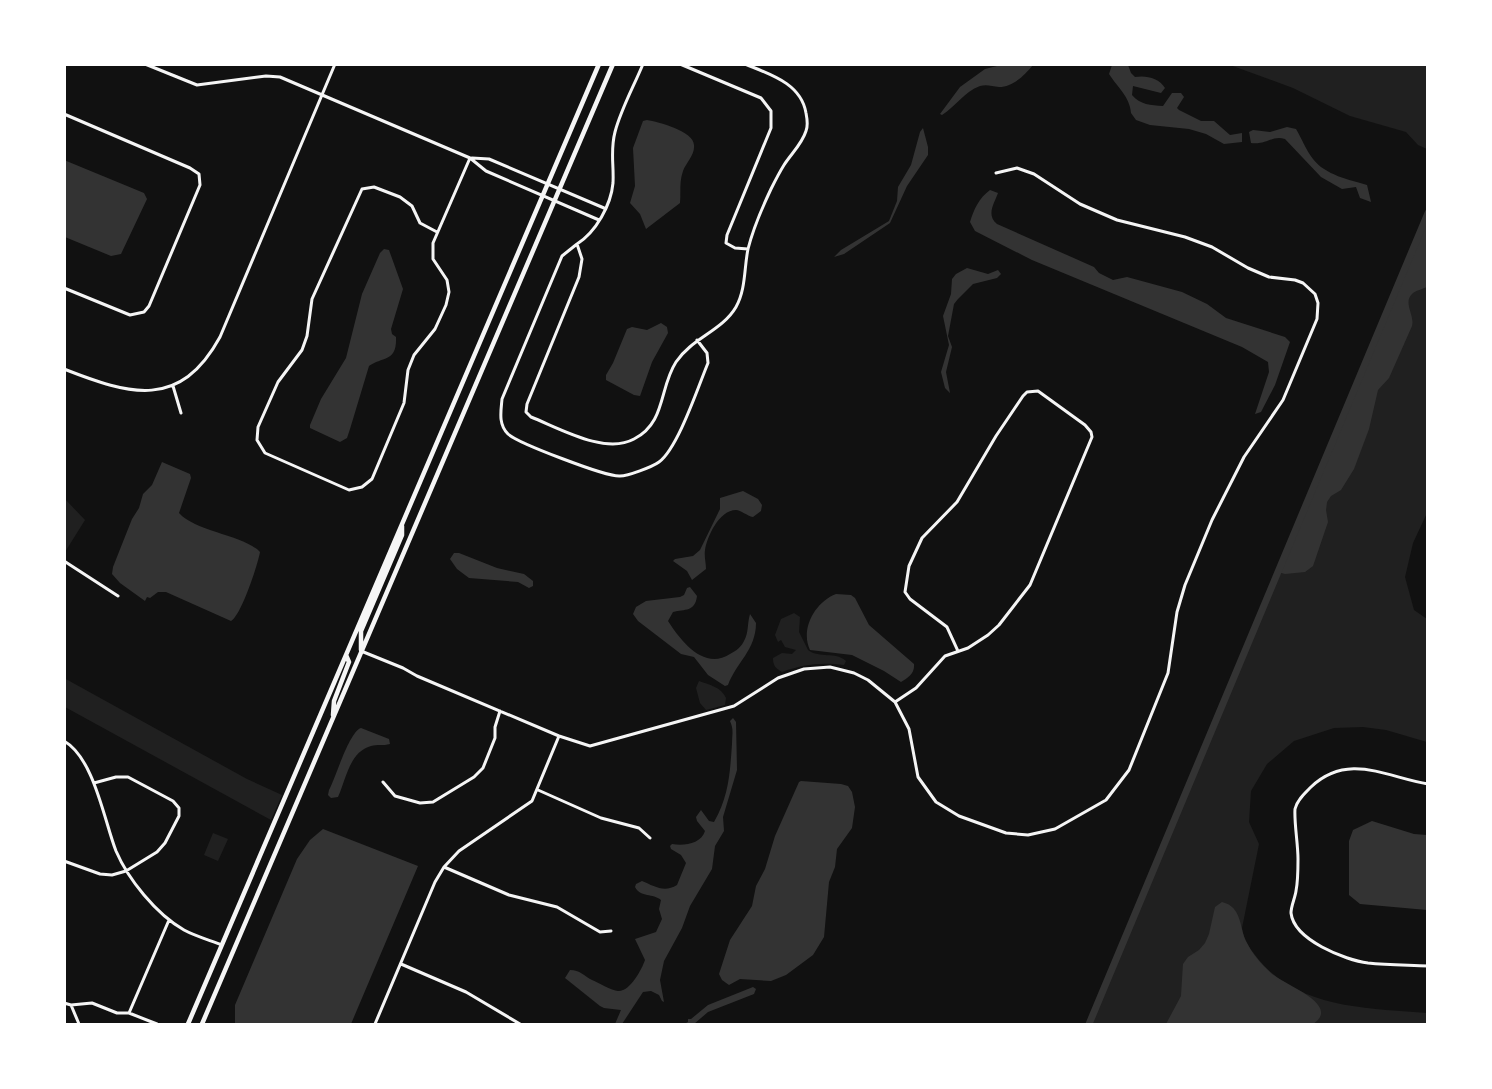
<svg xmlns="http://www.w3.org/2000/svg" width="1492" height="1089" viewBox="0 0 1492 1089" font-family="Barlow,sans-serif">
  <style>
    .green { fill: #202020 }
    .water { fill: #333 }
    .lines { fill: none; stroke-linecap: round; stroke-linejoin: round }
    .canal { stroke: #333; stroke-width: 7 }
    .minor { stroke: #f5f5f5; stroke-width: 3 }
    .secondary { stroke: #f5f5f5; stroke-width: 4.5 }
  </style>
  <rect width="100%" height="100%" fill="#111"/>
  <!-- green -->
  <path class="green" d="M1230,65H1427V149L1418,145L1406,132L1350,116L1293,88Z
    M1427,214V513L1413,543L1405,577L1414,610L1427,619V742L1386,730L1363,727L1334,728L1294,741L1267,764L1251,791L1249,822L1259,844L1242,928C1244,941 1251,950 1259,960C1300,1009 1369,1008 1427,1013V1024H1090Z
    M64,498L85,520L65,552H64Z
    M794,613L800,617L799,632L808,650C820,659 835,651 846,661L844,665C821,662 803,664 782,672C775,668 773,665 773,658L782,653L792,654L796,650L785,647L781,640L778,642L775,635L781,619Z
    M64,678L247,779L282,795L271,820L65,707Z
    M699,681C710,685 721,687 726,698L725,705L706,710L700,703L696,688Z
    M213,833L228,839L218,861L204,855Z"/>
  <!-- water -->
  <path class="water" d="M1001,65H1033C1025,75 1013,87 999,87C992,86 986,84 980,86C964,92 956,106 942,115L940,114L960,87L985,69Z
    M1112,65H1128L1131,73L1135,77C1146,75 1159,78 1165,88L1161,93L1133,86L1132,95C1140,105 1151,105 1163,106L1172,93H1181L1184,97L1177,108L1179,110L1201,121H1214L1230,135L1242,133V142L1224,144L1206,134L1189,129L1150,125L1136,120L1131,113C1130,97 1118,88 1109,74Z
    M647,120C658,122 694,131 694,145C695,155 686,163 683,171C679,182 681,192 680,203L646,229L640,214L630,203L635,186L633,148L643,121Z
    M1287,127L1296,129C1302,139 1306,150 1313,159C1325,175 1350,180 1367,185L1371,202L1360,198L1356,187L1342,189L1321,177L1285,139C1272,135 1267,145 1251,143L1249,132L1253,130L1270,132Z
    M923,128L928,147V155L907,186L890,223L844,254L834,257L841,250L889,221L897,201L898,187L911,165L920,132Z
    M64,160L144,193L147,199L121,254L111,256L65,237Z
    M990,190L998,193C994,204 986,215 997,224L1094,267L1099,273L1113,280L1127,277L1182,292L1207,304L1226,318L1285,337L1290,342L1275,385L1261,412L1255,414L1269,372L1268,362L1242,347L1032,260L975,231L970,222C974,209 979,198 990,190Z
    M1427,213V287C1423,289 1417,290 1413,293C1402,302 1415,315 1412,326L1389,378L1378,390L1369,429L1354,469L1341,490L1331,496L1327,502L1326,510L1328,522L1313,566L1305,572L1285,574L1278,572Z
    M384,249L389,250L403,289L391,329L392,334L396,337C397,363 382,356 369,366L350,429L347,438L340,442L310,428V425L321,399L346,358L362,294L380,253Z
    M967,268L988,274L998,270L1001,274L997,278L973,284L958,299L954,304L948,336L952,347L946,372L950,393L945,388L941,372L949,345L943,316L951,294L952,279L956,274Z
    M661,323L667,327L668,333L652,362L640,396L634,395L606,380V375L613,363L627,329L632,327L647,330Z
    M162,462L190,474L191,478L179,513C196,532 244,535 260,552C258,564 241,616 231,621L166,592H158L150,598L147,597L145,601L120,583L112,574L113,567L132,519L139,508L143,494L152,485Z
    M743,491L758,499L762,505L761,511L753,517C747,516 741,510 736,510C719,510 707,537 705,550C704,556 706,563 706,569L692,580L687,571L673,561L675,559L693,556L700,550L720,509V498Z
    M454,553H459L497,568L524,574L533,581V586L529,588L518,582L469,578L457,569L450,559Z
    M690,587L697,596C695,612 685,609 673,612L668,621C681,641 704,671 730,654C736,651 741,647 744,641C749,632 747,624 750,614L756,623C756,650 736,663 728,685L725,686L708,675L694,657L681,654L638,621L633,614L636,607L646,601L680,597L684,595L687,588Z
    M836,594L851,595L855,598L869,625L914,664C915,673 908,678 901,682L884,671L852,655L810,650C800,629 815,602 836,594Z
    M733,718L736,722L737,770L723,817L724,831L715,846L712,869L690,906L682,928L664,961L660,980L664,1002L662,1001L659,995L651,991L643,992L622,1024H615L621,1010L604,1008L600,1006L565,978L570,970C580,970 584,976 592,980C597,982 612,991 618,991C630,992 642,969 645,960L635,939L656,932L662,919L659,909L661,900C653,893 641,898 635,887L636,884L642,881C654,886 664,893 677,885L686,863L681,855L671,849L670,846L672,844C684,846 701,844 705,831L697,821L696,817L701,810L709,821L714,822C729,796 730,772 732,744C732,734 734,730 730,721Z
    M361,728L389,739L390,744C383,746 377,744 371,746C349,752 346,780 338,797L331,798L328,795L329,790C336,777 349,732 361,728Z
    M801,781L841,784L848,786L852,792L855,807L852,828L837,849L835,867L829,882L824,937L813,955L786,975L771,981L740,979L729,985L722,980L719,974L730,940L752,906L756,886L765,869L775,836L799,782Z
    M1372,821L1414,834L1427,835V910L1360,904L1349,895V841L1353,830Z
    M323,829L418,866L351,1024H235V1005L297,859L310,840Z
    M1222,902C1243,907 1239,929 1247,943C1252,953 1261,964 1270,972C1281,984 1343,1004 1313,1024H1166L1181,996L1183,964L1188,957L1199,950L1205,943L1209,934L1215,907Z
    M753,987L756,989L754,994L708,1012L694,1024H684L688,1022V1019H691L708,1005Z"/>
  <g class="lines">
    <!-- canal -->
    <path class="canal" d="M1089,1024L1428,213"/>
    <!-- minor -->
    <path class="minor" d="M145,64L197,85L266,76L280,77L470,158L486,171L599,220
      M643,64C634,86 621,109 615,132C610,151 614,164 613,183C611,205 596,232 577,244L582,259L579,277L527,404L526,412L531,417C559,428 605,455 634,439C666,423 659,388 676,362C692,338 722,331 736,307C746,289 744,268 748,249C753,229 762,208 771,189C775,181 779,173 784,165C791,154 802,144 806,131C808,126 807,118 806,113C801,83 769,74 745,64
      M680,64L761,98L771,111V128L727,235L726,243L735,248L748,249
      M64,114L190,168L199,174L200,185L149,306L144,312L130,315L64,288
      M472,158L489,159L604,208
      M437,232L420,223L412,206L400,197L374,187L362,189L312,299L307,336L302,350L278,382L258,427L257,440L265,453L349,490L362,487L372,479L404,403L408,370L414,355L435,329L446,305L449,292L447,280L433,259V243L470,158
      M577,244L562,256L502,399C501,411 498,424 508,434C518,443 606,477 620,476C628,476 652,467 659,462C678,448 698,387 708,363L707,353L697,340
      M64,369C130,395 180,410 220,337L335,64
      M173,386L181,413
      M64,561L118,596
      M361,651L403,668L417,676L559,736L590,746L734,706L778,678L804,669L830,667L854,673L868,680L895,702L909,729L918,777L936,802L959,816L1006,833L1028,835L1055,829L1106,800L1129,770L1168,673L1177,612L1185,585L1212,520L1244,457L1283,400L1317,319L1318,303L1315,294L1303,283L1295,280L1269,277L1248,268L1212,247L1185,237L1117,220L1080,204L1034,174L1017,168L996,173
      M895,702L916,688L945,656L968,648L988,635L999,625L1030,585L1092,437L1091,432L1085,425L1038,391L1027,392L1023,396L996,436L957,502L922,538L909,566L905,592L910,599L947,627L958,651
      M64,741C94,758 104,820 116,851C128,879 156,914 184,930C195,936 209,940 222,945
      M383,782L395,796L420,803L433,802L474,777L483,768L495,738V727L500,711
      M1428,784C1386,777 1348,752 1311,787C1305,793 1297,800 1295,809C1294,822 1298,844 1298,859C1298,870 1298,881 1296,891C1295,898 1291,906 1291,913C1294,940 1345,960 1368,963C1388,965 1408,965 1428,966
      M538,790L601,818L639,828L650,838
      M64,861L100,874L112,875L126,871L157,852L165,843L179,816V808L173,801L128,777H116L94,783
      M444,867L509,895L557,907L600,932L611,931
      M64,929V935
      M401,964L466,992L520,1024
      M64,1003L71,1005L79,1024
      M71,1005L92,1003L117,1013H129L157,1024
      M129,1013L169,920
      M375,1024L435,882L444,867L459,851L532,801L559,736"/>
    <!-- secondary -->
    <path class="secondary" d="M361,650V631L402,535V526
      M333,715L334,701L349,662L346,655
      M188,1024L599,64
      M202,1024L613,64"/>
  </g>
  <!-- border -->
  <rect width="1492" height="1089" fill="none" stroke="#ffffff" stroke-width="132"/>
</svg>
